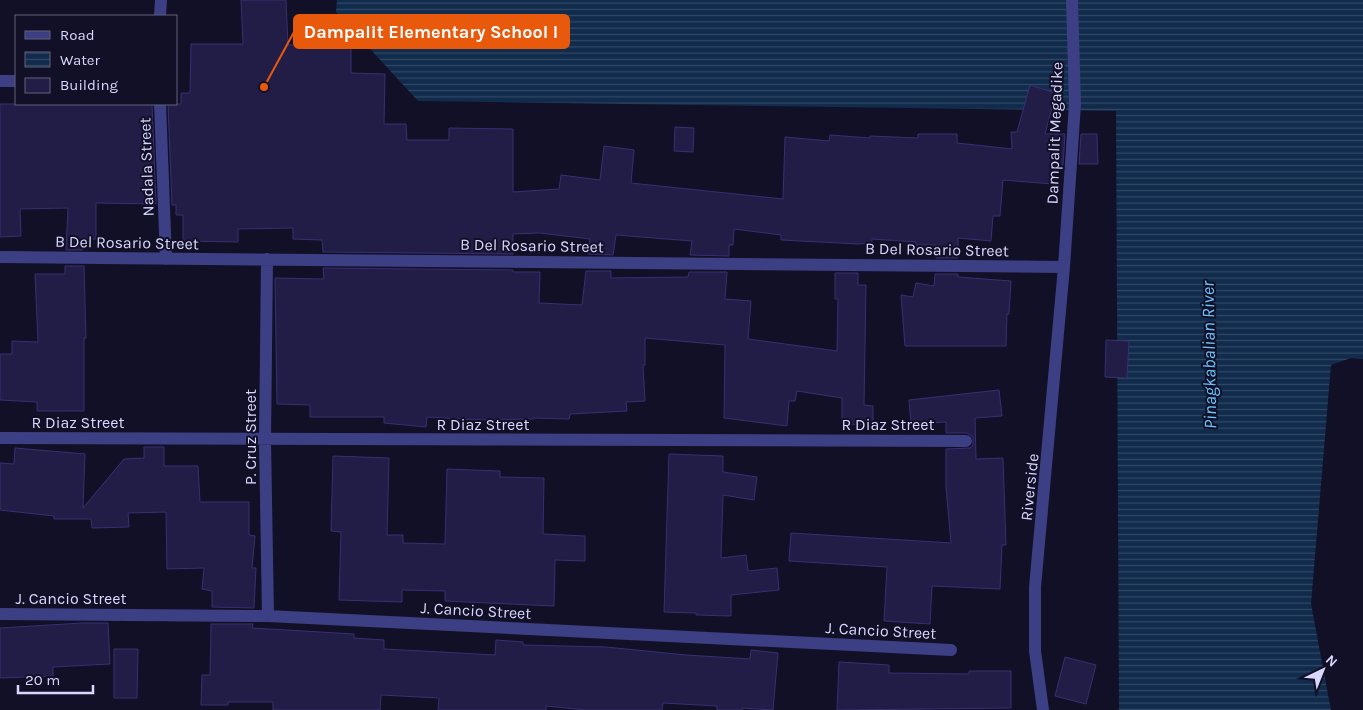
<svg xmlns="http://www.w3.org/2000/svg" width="1363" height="710" viewBox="0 0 1363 710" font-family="Karla,sans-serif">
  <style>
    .water { fill: url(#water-rules) }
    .building { fill: #221d47; stroke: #382f73 }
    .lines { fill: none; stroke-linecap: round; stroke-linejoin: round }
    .minor { stroke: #3d3f84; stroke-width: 12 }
    .labels { text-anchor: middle; stroke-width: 4; stroke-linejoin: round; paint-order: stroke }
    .street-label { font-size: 16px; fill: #d9d7fe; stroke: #121027 }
    .water-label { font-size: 18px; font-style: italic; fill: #68c2fb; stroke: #121027 }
    .leader { fill: none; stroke: #e8590c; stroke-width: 2 }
    .callout-dot { fill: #e8590c; stroke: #121027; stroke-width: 2 }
    .callout { fill: #e8590c; stroke: #e8590c; stroke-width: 2 }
    .callout-label { font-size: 18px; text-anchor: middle; font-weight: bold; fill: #fff }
  </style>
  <defs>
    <pattern id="water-rules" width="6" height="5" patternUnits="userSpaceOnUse" patternTransform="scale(1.25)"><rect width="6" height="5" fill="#102b4b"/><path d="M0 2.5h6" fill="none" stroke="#324966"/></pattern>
  </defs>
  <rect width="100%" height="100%" fill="#121027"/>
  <!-- water -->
  <path class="water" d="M337,0H1363V359L1351,358L1331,365L1311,604L1331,710H1119L1116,111L418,101L336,12Z"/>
  <!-- building -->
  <path class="building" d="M241,0H286L288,45L351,46V73L385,74L384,124H406L407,140H449V128L513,129V192L559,189L561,175L600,180L604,146L634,150L631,183L783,199L785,137L829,141L830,135L870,138V136L918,138V134H957V143L1012,149L1011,132H1017L1030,85L1056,93L1045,134H1065L1063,165H1053L1052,184L1003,180L1000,216H993L991,241L958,238V258H936V245H916V242L872,239V243L859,244L781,240V235L734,229L733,245H729V256L690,255L692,241L616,235L613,255L588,254L590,239L540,233L513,234V254L323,252L322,240L293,239V228L238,229V242L183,241V215H176V205H172L168,104H181V93H190L191,44H243Z
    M0,104H152L156,204L96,203V239H83V250H66L68,208L20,209L21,236L0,237Z
    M675,127L694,128L693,152L674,151Z
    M1081,134H1097L1098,164H1079Z
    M65,266H84L86,338H84V411H37V402L0,400V354H12V341L38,342L35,274H65Z
    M323,268L513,270V272H540L539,303L582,305L586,271H611V278L688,277L689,272H727L725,299L751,301L748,339L837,351L838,299H835V273H858V285H866L864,405L873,406V425L842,424V398L797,391L795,401H789L787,426L724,418L725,345L645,338V365H643L645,401L626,402L627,411L570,414L569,419L533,418V419L481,420L427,417L426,427L384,423V417H310V405L277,404L275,278L324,279Z
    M935,274H958V277L1011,281L1009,314H1007L1006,346H905L901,295L913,297L916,283L934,286Z
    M1106,340L1129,341L1127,378L1105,377Z
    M999,390L1002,416L975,418L976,459L1003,458L1006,545H1002L1000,589L932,586L930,624L884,621L887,567L789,561L791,533L951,543L946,487V449L970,448L973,445V437L967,433H946V422L911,424L909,400Z
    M144,447H164V466H198L200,502H249V535L255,536L252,568H256L254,608L212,607V591L202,589L204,568L167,569L166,512L128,513L129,527L92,528L91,519H54V516L0,510V463L14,464L15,448L85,454L83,508L124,459L144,458Z
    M669,454L723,456V472L757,477L754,500L723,495L721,558L746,555L748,571L777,568L779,590L731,595V616L696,615V613L664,612Z
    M333,456L389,458L387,535H403V543L445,544L447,469L500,471V477L544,478L543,534L585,536V561L555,560L554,606L445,601V591L402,590V602L339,600L341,532L331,531Z
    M82,623H108L110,664L53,667V676L0,678V628Z
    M211,624H253L252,628L354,634V638L384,640V649L441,652L495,655L496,640L523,642V645L606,647L686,655L750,659L751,650L778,653L773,710L742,708V710H717V706L663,703L662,710H586L546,706V710H438L439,698L381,695L380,710H273V702H228V705H201L202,675H210Z
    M114,649H138L137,698H114Z
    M1065,657L1096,665L1086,704L1055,696Z
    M839,662L889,665V673L969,674V671H1011V708L837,710Z"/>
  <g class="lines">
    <!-- minor -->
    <path class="minor" d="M160,16L161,0
      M0,81H16
      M160,104L166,259
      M0,257L1064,267
      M267,259L265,440L268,616
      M0,438L966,441
      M0,614L268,616L951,650
      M1043,710L1035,651V587L1064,267L1075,104L1072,0"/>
  </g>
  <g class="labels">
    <!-- street labels -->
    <g class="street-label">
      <text transform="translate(1054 133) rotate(-88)" y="6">Dampalit Megadike</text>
      <text transform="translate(146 167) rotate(-92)" y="6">Nadala Street</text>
      <text transform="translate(127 242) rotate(1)" y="6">B Del Rosario Street</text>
      <text transform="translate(532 245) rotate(1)" y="6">B Del Rosario Street</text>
      <text transform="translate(937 249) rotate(1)" y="6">B Del Rosario Street</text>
      <text x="78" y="428">R Diaz Street</text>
      <text x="483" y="430">R Diaz Street</text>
      <text x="888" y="430">R Diaz Street</text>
      <text transform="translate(250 437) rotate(-90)" y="6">P. Cruz Street</text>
      <text transform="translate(1029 487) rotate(-84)" y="6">Riverside</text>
      <text x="71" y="604">J. Cancio Street</text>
      <text transform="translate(476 610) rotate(3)" y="6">J. Cancio Street</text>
      <text transform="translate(881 630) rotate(3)" y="6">J. Cancio Street</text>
    </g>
    <!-- water labels -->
    <g class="water-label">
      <text transform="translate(1209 355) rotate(-91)" y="6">Pinagkabalian River</text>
    </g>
  </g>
  <!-- callouts -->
  <path class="leader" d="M264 87L294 32"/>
  <circle class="callout-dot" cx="264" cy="87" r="5"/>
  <rect class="callout" x="294" y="15" width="275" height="33" rx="5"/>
  <g class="callout-label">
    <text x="431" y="38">Dampalit Elementary School I</text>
  </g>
  <!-- legend -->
  <rect x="15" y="15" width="162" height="90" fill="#121027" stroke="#62607d"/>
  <rect x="25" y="31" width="25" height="8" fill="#3d3f84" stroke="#62607d"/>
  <text x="60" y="40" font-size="15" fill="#d9d7fe">Road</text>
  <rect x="25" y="52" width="25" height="15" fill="url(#water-rules)" stroke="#62607d"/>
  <text x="60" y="65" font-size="15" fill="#d9d7fe">Water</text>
  <rect x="25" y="78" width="25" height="15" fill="#221d47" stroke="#62607d"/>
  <text x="60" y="90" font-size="15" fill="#d9d7fe">Building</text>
  <!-- north arrow -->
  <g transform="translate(1323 670) rotate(43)" stroke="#121027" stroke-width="4" paint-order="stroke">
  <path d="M0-4L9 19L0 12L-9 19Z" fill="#d9d7fe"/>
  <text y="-8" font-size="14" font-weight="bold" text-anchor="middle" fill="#d9d7fe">N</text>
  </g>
  <!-- scale -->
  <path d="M18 685v8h75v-8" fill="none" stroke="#d9d7fe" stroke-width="2.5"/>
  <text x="25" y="685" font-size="15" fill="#d9d7fe" stroke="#121027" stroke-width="4" paint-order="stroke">20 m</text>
</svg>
